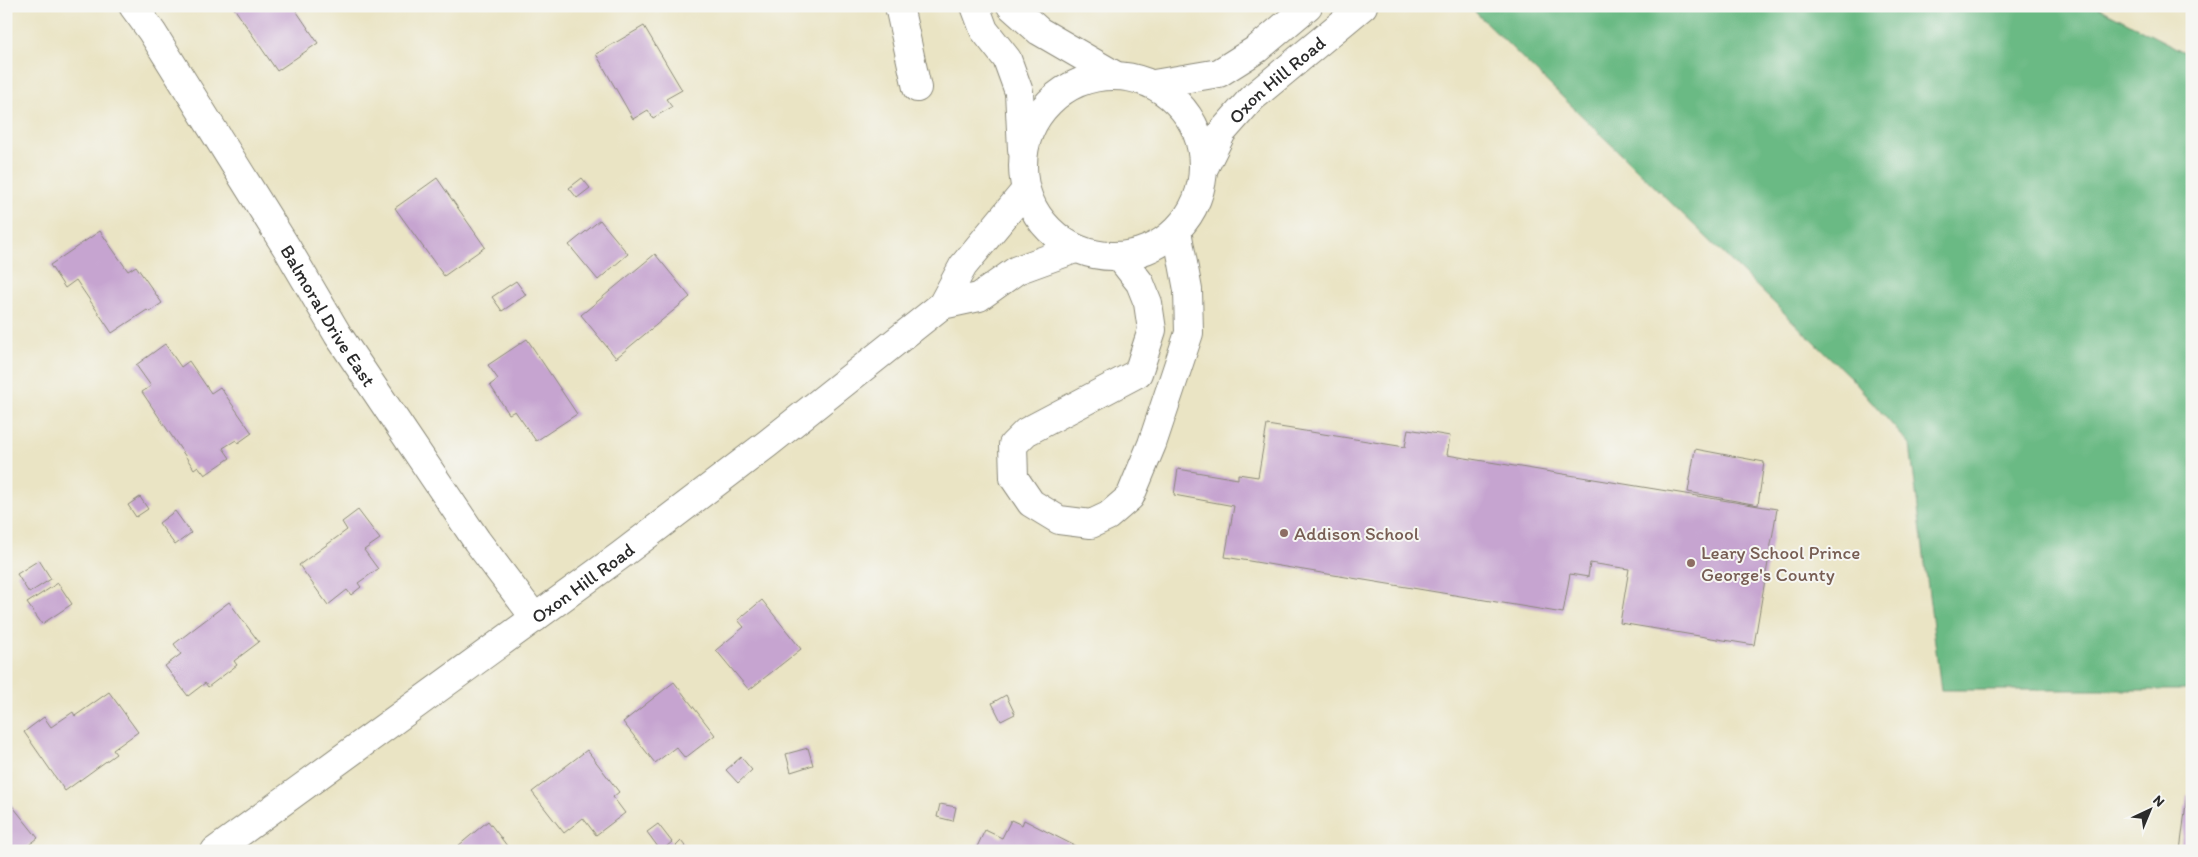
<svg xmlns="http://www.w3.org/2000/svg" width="2198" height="857" viewBox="0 0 2198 857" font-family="Itim,sans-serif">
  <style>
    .forest { fill: #6bba84; stroke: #4b7258 }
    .building { fill: #c6a4d0 }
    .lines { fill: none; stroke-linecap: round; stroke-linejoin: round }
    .minor-casing { stroke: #8a8878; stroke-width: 30 }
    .major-casing { stroke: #8a8878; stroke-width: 30 }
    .minor { stroke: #fff; stroke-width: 28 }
    .major { stroke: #fff; stroke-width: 28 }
    .education-dot { fill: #8d6e63; stroke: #f6f6f2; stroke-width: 2 }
    .labels { text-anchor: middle; stroke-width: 4; stroke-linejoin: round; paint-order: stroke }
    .street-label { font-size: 19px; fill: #2b2b2b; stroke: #f6f6f2 }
    .education-label { font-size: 19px; fill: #785e54; stroke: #f6f6f2; text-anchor: start }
  </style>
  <rect width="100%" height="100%" fill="#f6f6f2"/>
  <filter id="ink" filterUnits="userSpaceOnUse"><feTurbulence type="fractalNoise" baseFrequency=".02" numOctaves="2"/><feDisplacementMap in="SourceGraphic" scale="10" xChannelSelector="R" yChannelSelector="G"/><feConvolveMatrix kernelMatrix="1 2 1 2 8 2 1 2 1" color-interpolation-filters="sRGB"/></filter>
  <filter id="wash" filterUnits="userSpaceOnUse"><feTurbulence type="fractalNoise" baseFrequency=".0096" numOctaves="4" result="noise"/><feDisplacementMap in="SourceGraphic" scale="20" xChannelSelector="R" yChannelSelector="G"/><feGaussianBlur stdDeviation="1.12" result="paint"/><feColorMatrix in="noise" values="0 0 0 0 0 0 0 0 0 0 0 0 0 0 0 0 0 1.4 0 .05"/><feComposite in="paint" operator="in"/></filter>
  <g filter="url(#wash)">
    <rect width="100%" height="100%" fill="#eae4c4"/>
    <!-- forest -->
    <path class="forest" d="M1469,6H2095L2192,56V690H1941L1910,445L1851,378Z"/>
    <g id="blocks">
      <!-- building -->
      <path class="building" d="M237,6H293L318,43L277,71L234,8Z
        M644,26L682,90L666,99L672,107L653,118L648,110L633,119L596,54Z
        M437,178L485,247L444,276L395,208Z
        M582,178L590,188L577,198L569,188Z
        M600,220L628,254L598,280L569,245Z
        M100,231L128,271L136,266L162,303L149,312L147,310L112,333L76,280L65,288L50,265Z
        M655,254L690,297L616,358L581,315Z
        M516,281L526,295L502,311L492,297Z
        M527,339L577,414L536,441L515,411L509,414L490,385L498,379L488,365Z
        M165,344L181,367L189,361L211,393L220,387L252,433L238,443L236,440L223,448L230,458L205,475L198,466L194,469L142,392L151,386L136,365Z
        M1267,425L1405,447L1408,429L1450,436L1447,455L1777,509L1754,645L1620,623L1629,569L1590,563L1588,577L1570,574L1563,613L1225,557L1234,506L1174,495L1178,469L1238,479V474L1258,477Z
        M1695,449L1764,462L1758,505L1688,492Z
        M140,497L148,509L136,517L128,505Z
        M358,510L380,539L364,550L378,569L358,583L361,587L351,595L347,590L328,605L299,565L347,530L342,522Z
        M175,511L191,533L175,545L159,523Z
        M39,560L51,579L29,593L17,574Z
        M58,583L72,604L42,624L27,603Z
        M762,600L801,649L749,690L716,650L744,627L738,620Z
        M229,602L259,642L234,661L237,665L208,687L205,683L188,696L165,666L181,654L174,644Z
        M674,682L715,735L685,758L676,747L655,763L623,722Z
        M109,692L138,732L113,750L116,754L65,791L24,732L44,717L51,727L73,712L75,716Z
        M1006,695L1015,714L1001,721L992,703Z
        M808,748L813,765L791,772L786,754Z
        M587,750L619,792L613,797L625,813L596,835L583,818L564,833L532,792Z
        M741,757L752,770L738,783L726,770Z
        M2187,795L2192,796V851H2180Z
        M6,798L38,838L21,851H6Z
        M940,804L956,807L953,821L937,817Z
        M1011,820L1022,825L1024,820L1085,851H975L985,830L1002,838Z
        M488,821L511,851H452Z
        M658,824L672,842L661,851L647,832Z
        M681,841L689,851H671Z"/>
    </g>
  </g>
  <g filter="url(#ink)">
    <use href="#blocks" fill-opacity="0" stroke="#8a8878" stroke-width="1"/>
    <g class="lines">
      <!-- minor casing -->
      <g class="minor-casing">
        <g id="minor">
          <path id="s1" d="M133,6L152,32L288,250L338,335L477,541L535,618"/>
          <path d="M899,6L917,88"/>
          <path d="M975,6L984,30L1007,59L1019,92L1022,149"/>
          <path d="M1011,6L1039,31L1113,74"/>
          <path d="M1119,256L1140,283L1148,303L1152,330L1138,373L1026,432L1013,445L1014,478L1031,503L1059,520L1091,524L1108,516L1130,497L1152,444L1189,333L1188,290L1177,231"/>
        </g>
      </g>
      <!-- major casing -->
      <g class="major-casing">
        <g id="major">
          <circle cx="1113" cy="166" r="90"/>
          <path d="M1154,84L1219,73L1257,49L1308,6"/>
          <path id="s2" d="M1205,166L1222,132L1252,98L1363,6"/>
          <path d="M942,305L979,297L1017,270L1075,249"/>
          <path id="s3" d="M215,851L621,555L767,444L942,305L963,266L1025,191"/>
        </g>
      </g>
      <!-- minor -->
      <use href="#minor" class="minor"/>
      <!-- major -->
      <use href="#major" class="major"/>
    </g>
  </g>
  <!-- markers -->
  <g class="education-dot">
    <circle cx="1284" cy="533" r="5"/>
    <circle cx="1691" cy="563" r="5"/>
  </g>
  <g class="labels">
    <!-- street labels -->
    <g class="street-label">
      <text dy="7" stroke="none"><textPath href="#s2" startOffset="114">Oxon Hill Road</textPath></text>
      <text dy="7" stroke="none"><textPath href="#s1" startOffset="366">Balmoral Drive East</textPath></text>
      <text dy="7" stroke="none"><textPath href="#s3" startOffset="455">Oxon Hill Road</textPath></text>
    </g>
    <!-- education labels -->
    <g class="education-label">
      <text x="1294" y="540">Addison School</text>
      <text x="1701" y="559">Leary School Prince<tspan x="1701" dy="22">George's County</tspan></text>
    </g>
  </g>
  <!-- margin -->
  <rect width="2198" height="857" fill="none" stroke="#f6f6f2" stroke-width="25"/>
  <!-- north arrow -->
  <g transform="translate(2150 810) rotate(44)" stroke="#f6f6f2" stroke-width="4" paint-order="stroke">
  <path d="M0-4L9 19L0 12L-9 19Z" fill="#2b2b2b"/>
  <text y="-8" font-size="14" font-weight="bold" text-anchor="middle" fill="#2b2b2b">N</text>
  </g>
</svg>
